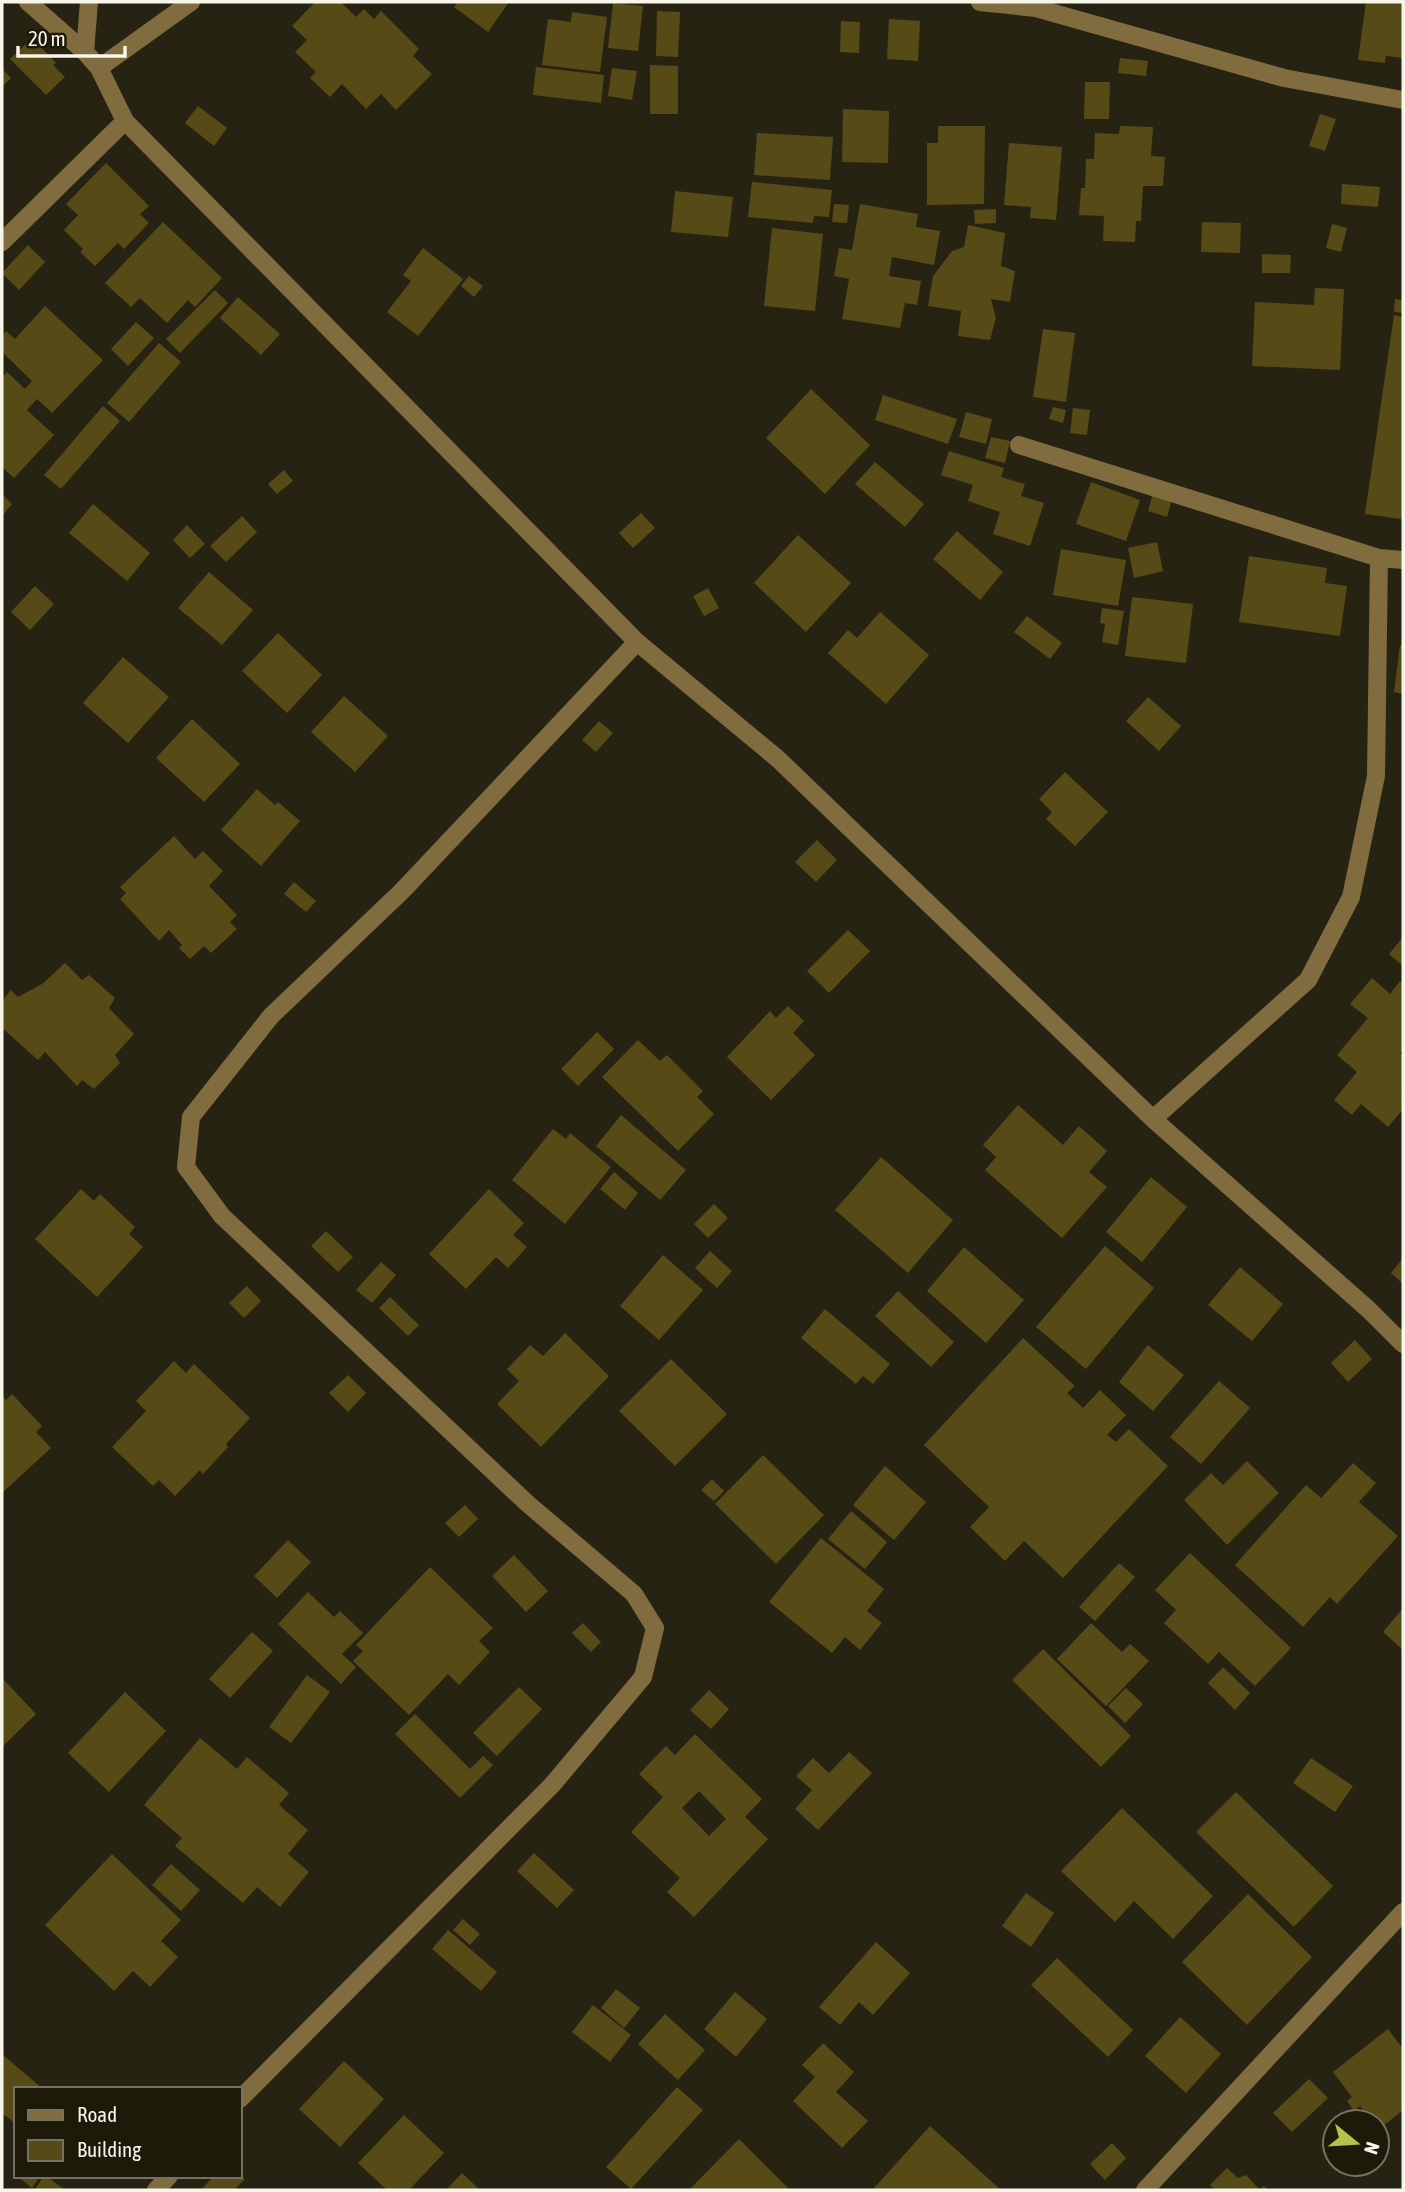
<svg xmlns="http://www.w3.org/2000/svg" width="1405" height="2192" viewBox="0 0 1405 2192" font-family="'Asap Condensed',sans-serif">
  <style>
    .building { fill: #564b16; fill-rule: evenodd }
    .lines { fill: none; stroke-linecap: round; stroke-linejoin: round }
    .minor { stroke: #806c3f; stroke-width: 18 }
  </style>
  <rect width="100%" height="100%" fill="#272312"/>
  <!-- building -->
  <path class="building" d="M315,2H341L356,17L364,9L374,19L381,11L419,49L413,56L432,74L396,110L381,94L366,109L342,84L330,97L310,78L316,72L295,52L307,40L292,26Z
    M458,2H509L488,32L454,7Z
    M1366,2H1403V58L1386,56L1385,63L1358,60Z
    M613,3L643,6L638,51L608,48Z
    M657,11L680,12L678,57L656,56Z
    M572,12L607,17L600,72L542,65L548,19L571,22Z
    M889,19L920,21L918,61L887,59Z
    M841,21L860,22L859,53L840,52Z
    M32,38L56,63L53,65L65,77L46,95L10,59Z
    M1120,58L1148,61L1146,76L1118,73Z
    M650,65L678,66V114H650Z
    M536,67L604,75L601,103L533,95Z
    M612,68L637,71L632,100L608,96Z
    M2,69L11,78L2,87Z
    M1085,82H1110L1109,119H1084Z
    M198,106L227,128L214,146L185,123Z
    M843,109L889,111L888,163L842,162Z
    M1320,114L1336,119L1325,151L1309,146Z
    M938,126H985L984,204L927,205V143H938Z
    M1120,126L1153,127L1151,156L1165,157L1163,186H1143L1141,221H1136L1135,242L1103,241L1104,216L1079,215L1081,188H1085L1086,159H1094L1095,133L1119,134Z
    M757,133L833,137L830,180L754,175Z
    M1009,143L1062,147L1056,220L1030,218L1031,207L1004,205Z
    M106,163L149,206L140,214L149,223L124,249L118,243L95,266L80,252L83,249L64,230L78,215L66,204Z
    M752,182L832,190L829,217L814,216L813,223L748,217Z
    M1342,184L1380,187L1378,207L1341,204Z
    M675,191L733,197L728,237L671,232Z
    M834,204L849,205L847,223L832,222Z
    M860,204L918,214L916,227L940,231L934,265L892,257L889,276L921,281L917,305L905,303L900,328L842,319L849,279L834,276L839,248L852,250Z
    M996,209V223L975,224L974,210Z
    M163,222L222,278L195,307L188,300L167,323L140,298L131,307L105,283Z
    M1202,222L1241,223L1240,253L1201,252Z
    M1332,224L1347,228L1341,252L1326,248Z
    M968,225L1005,233L1001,266L1015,271L1010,302L991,299L996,318L990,340L958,336L961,311L928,306L933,276L952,251L964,247Z
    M772,228L823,234L815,311L764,306Z
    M28,245L45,262L19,290L2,273Z
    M423,248L463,279L418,336L387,312L411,281L403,275Z
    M1262,254L1291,255L1290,273H1262Z
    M469,276L483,286L474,297L461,286Z
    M1315,288L1344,289L1340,370L1252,366L1255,302L1314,305Z
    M215,290L228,303L180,353L166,339Z
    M238,297L280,334L261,355L220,318Z
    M1395,299L1403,300V313L1394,312Z
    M45,306L103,360L52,413L37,399L27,410L54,435L14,478L2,467V377L7,372L25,389L32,381L2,352V336L6,331L15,339Z
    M1394,315L1403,317V506L1401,519L1365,514Z
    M136,322L154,338L128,366L111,349Z
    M1043,329L1075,333L1066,402L1033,397Z
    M159,343L181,362L129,422L107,403Z
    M811,389L870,445L825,494L766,438Z
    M883,395L957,419L948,444L875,420Z
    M103,406L120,421L61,489L44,475Z
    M1053,407L1066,410L1063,423L1049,419Z
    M1073,408L1090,410L1087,435L1070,433Z
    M966,412L992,419L986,444L959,437Z
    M991,437L1010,441L1005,463L985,458Z
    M949,451L1004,468L1001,477L1025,484L1021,496L1044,503L1030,546L993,534L1000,512L968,501L973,485L941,475Z
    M875,462L924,504L905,527L855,484Z
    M284,470L293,481L277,494L268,484Z
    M1091,482L1140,500L1126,541L1076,524Z
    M1153,493L1172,499L1167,517L1148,511Z
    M2,494L12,504L2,516Z
    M93,504L150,553L127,581L69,533Z
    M641,513L655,528L633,548L619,533Z
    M242,516L257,532L226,562L210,546Z
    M187,525L205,544L190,558L173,540Z
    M957,531L1003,572L980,600L933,559Z
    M798,535L851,583L806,632L754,583Z
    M1157,542L1163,571L1134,578L1128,548Z
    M1061,549L1126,560L1118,606L1053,595Z
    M1249,556L1327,568L1325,583L1347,586L1340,636L1239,622Z
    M209,572L253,610L222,645L178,608Z
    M35,586L54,604L30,630L11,612Z
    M708,588L719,608L704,616L693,596Z
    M1132,597L1193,604L1186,663L1125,656Z
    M1102,608L1124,611L1118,645L1102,642L1105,624L1100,623Z
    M880,612L929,655L886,704L828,653L848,630L857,638Z
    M1027,616L1062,643L1050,659L1014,632Z
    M278,633L322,675L287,713L242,671Z
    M1400,645H1403V694L1394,692Z
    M123,657L169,697L128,743L83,703Z
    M344,696L388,736L355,772L311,732Z
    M1148,697L1181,726L1159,751L1126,721Z
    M192,719L240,764L204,802L156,758Z
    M599,721L613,733L596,752L582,740Z
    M1065,772L1108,812L1075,846L1046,819L1052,812L1039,799Z
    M257,789L275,805L278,802L300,821L261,866L221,830Z
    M174,836L195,859L203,851L223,871L209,886L237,915L230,922L237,929L211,953L204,946L190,959L179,948L182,945L169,930L159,941L120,899L126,893L120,887Z
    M817,840L837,860L816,882L795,862Z
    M294,882L316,901L306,912L284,894Z
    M848,930L870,951L829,993L807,971Z
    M1403,937V966L1389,954Z
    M65,963L82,980L89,975L115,998L109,1008L134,1034L115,1055L120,1063L94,1089L82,1080L77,1086L45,1052L38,1060L2,1028V1001L11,990L18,997L42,984Z
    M1372,978L1390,994L1400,981L1403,984V1050L1400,1053L1403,1056V1093L1401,1095L1403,1096V1109L1388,1127L1361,1104L1352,1115L1334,1100L1357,1072L1337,1055L1368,1018L1350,1004Z
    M788,1006L804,1021L793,1033L815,1055L771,1100L727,1057L770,1011L776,1018Z
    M597,1032L614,1049L578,1086L561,1069Z
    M638,1040L660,1061L667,1055L703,1091L697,1097L714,1114L678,1151L602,1077Z
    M1018,1105L1063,1145L1079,1126L1107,1151L1089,1172L1107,1187L1062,1238L985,1170L996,1157L983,1145Z
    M621,1115L686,1170L660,1200L596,1146Z
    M553,1129L566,1139L570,1133L611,1167L565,1224L512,1180Z
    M881,1157L953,1220L908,1273L835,1210Z
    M614,1172L638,1193L625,1210L600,1189Z
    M1151,1177L1187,1207L1142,1262L1106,1232Z
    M81,1189L94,1201L100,1194L135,1227L129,1234L143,1247L97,1297L35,1239Z
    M489,1189L524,1223L513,1235L527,1247L508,1268L496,1257L466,1289L429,1254Z
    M714,1204L728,1218L708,1238L694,1224Z
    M326,1231L353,1257L338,1272L311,1246Z
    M1105,1246L1154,1288L1086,1369L1036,1327Z
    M964,1247L1024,1300L986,1343L927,1291Z
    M710,1251L732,1271L717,1288L695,1268Z
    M663,1255L703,1290L659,1340L620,1306Z
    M1403,1258V1284L1391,1273Z
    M381,1262L396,1275L372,1303L356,1290Z
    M1240,1267L1283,1304L1252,1341L1208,1305Z
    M247,1286L261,1301L244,1318L229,1303Z
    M898,1291L954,1342L931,1367L875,1316Z
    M390,1297L419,1325L408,1336L379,1308Z
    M825,1309L890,1364L873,1384L863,1376L856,1384L801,1338Z
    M565,1333L609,1376L541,1447L497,1404L519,1381L507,1369L530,1345L543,1356Z
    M1023,1338L1075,1386L1067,1393L1083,1408L1100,1390L1126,1415L1107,1435L1116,1442L1129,1429L1168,1466L1063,1578L1024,1541L1005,1561L970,1527L989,1507L924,1445Z
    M1355,1340L1372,1359L1348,1382L1331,1363Z
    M1148,1345L1184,1375L1153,1411L1119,1382Z
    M671,1359L727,1414L675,1466L619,1411Z
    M174,1361L186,1373L194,1364L250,1418L226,1444L228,1447L203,1474L200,1470L175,1496L159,1480L153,1486L112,1447L146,1411L136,1401Z
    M348,1375L366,1393L348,1412L329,1393Z
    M1219,1381L1250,1408L1201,1464L1170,1437Z
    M12,1394L42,1426L36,1432L51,1448L2,1493V1396L6,1400Z
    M763,1455L824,1515L776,1564L715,1504Z
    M1247,1461L1279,1493L1227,1545L1184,1500L1211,1473L1223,1485Z
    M1353,1463L1376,1483L1359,1502L1398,1536L1337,1604L1330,1597L1303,1627L1235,1565L1306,1485L1321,1498Z
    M885,1466L926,1502L894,1540L853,1505Z
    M712,1479L724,1491L714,1501L701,1490Z
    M465,1505L478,1519L459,1537L445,1523Z
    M851,1511L887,1542L865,1569L828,1539Z
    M821,1538L884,1589L867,1611L882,1623L860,1650L845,1637L832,1653L769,1602Z
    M288,1540L311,1562L277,1598L254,1576Z
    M1190,1553L1291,1648L1255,1686L1219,1652L1208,1664L1164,1623L1176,1610L1155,1590Z
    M514,1555L548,1591L526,1612L492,1576Z
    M1119,1563L1135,1577L1095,1621L1079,1607Z
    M430,1567L493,1628L479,1641L490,1652L459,1685L448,1674L409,1715L353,1661L363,1651L356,1645Z
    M308,1592L334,1617L340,1611L363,1633L342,1654L356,1667L341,1684L278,1624Z
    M1403,1608V1650L1383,1632Z
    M583,1623L601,1642L591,1652L572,1633Z
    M1091,1623L1122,1652L1130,1644L1149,1661L1106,1706L1057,1659Z
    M252,1632L273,1651L230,1698L209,1679Z
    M1043,1649L1131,1736L1101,1767L1012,1680Z
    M1223,1667L1250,1693L1235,1710L1208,1683Z
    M307,1675L330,1692L291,1743L269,1727Z
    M2,1678L36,1714L2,1747Z
    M519,1687L542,1709L497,1756L473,1733Z
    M1126,1688L1143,1704L1125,1723L1108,1706Z
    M709,1690L729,1709L711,1729L690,1710Z
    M125,1692L166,1731L109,1792L68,1753Z
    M415,1714L470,1769L483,1756L493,1765L460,1798L395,1734Z
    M695,1734L762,1799L745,1817L768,1839L694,1917L667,1892L680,1878L631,1832L663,1797L639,1774L666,1746L675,1755ZM699,1791L726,1819L709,1836L682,1808Z
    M200,1738L237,1769L247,1757L289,1793L279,1805L308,1830L288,1854L309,1872L280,1907L257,1887L243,1903L175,1846L182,1838L144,1805Z
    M849,1752L872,1773L818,1830L795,1809L812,1790L796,1776L813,1758L829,1773Z
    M1311,1758L1353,1786L1335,1812L1293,1783Z
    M1236,1792L1333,1886L1294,1927L1196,1832Z
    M1122,1808L1213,1896L1173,1939L1134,1901L1115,1922L1061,1871Z
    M534,1853L574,1890L557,1908L517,1871Z
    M112,1854L181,1920L161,1941L178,1957L150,1987L133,1971L114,1991L45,1925Z
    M171,1864L200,1890L181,1911L152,1885Z
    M1026,1893L1054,1913L1031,1947L1002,1926Z
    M1248,1894L1312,1957L1247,2025L1182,1962Z
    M463,1919L480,1934L470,1945L453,1930Z
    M448,1930L497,1972L481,1991L432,1949Z
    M876,1942L910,1973L873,2015L859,2002L840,2025L819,2007Z
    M1057,1958L1133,2030L1108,2057L1031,1985Z
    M616,1989L640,2008L624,2028L601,2008Z
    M735,1992L767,2019L736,2057L704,2029Z
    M593,2005L631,2035L610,2062L572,2032Z
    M665,2014L705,2050L678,2080L638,2044Z
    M1180,2017L1221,2054L1186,2093L1145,2056Z
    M1388,2029L1403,2049V2110L1377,2131V2122H1372L1360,2106L1354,2111L1347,2101L1352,2097L1333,2072Z
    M823,2043L854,2072L836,2092L868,2121L842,2148L793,2101L815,2077L802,2065Z
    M3,2055L43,2089H16V2124L2,2113V2057Z
    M344,2061L384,2099L340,2147L299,2109Z
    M1309,2079L1328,2098L1292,2132L1273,2113Z
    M677,2087L703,2110L631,2189L606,2167Z
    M404,2115L444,2153L409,2190H387L358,2163Z
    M930,2126L1001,2190H876L874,2188Z
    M739,2139L790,2190H689Z
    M1112,2143L1126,2158L1105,2180L1090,2164Z
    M1227,2168L1238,2178L1246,2175L1259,2189L1264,2186L1268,2190H1215L1210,2185Z
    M462,2173L480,2190H446Z
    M240,2174L245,2179L234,2190H201L214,2176H240Z
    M17,2176H40L32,2188Z
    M44,2176H46L65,2190H36L35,2189Z"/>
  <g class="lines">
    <!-- minor -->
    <path class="minor" d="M28,2L85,52
      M89,2L85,52L99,68L125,121L637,642L778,759L1153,1119L1369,1310L1403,1344
      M980,2L1036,8L1284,78L1403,100
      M99,68L191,2
      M2,242L125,121
      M1019,445L1379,558L1403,560
      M1153,1119L1308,980L1351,897L1376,776L1379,558
      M240,2099L552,1785L643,1677L655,1628L634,1594L528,1504L222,1216L186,1167L191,1117L271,1016L402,891L637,642
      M156,2190L169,2176
      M1145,2190L1403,1912"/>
  </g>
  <!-- border -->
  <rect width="1405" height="2192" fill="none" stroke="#f8f5ea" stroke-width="7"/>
  <!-- legend -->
  <rect x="14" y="2087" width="228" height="91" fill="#1e1a09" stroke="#757263" stroke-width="2"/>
  <rect x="28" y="2110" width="35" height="10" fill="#806c3f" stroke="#757263" stroke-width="2"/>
  <text x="77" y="2122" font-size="21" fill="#f8f5ea">Road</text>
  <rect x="28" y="2140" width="35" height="21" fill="#564b16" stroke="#757263" stroke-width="2"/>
  <text x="77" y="2157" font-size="21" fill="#f8f5ea">Building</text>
  <!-- north arrow -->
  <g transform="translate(1356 2143) rotate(108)"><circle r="33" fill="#1e1a09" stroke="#757263" stroke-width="2"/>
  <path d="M0-5L12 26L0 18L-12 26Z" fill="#b6c149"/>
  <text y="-10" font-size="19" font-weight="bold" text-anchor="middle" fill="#f8f5ea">N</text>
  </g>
  <!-- scale -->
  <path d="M18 46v10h107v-10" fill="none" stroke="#f8f5ea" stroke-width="3.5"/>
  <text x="28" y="46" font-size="21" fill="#f8f5ea" stroke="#1e1a09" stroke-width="5" paint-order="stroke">20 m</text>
</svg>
